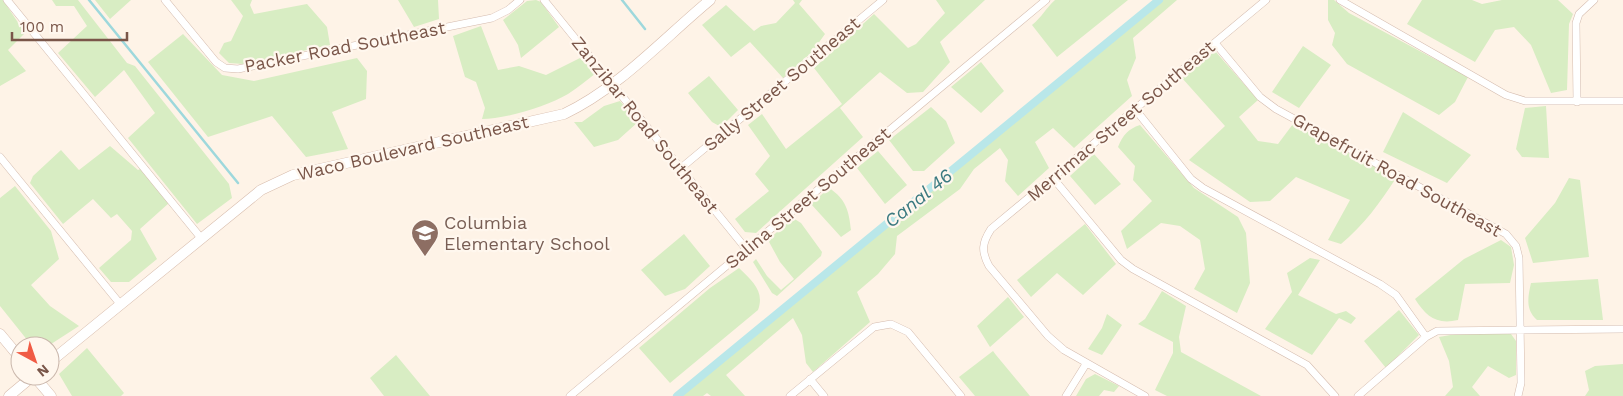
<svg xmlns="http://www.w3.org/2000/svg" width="1623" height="396" viewBox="0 0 1623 396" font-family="'Work Sans',sans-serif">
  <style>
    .green { fill: #d8edc3 }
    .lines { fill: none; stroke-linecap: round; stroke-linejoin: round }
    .stream { stroke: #9ed8dc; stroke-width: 2.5 }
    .canal { stroke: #b9e7e9; stroke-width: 8 }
    .street-casing { stroke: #d4bbae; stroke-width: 8 }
    .secondary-casing { stroke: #d7bbab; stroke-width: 11 }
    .street { stroke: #fff; stroke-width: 7 }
    .secondary { stroke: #fff; stroke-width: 10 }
    .labels { text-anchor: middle; stroke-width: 4.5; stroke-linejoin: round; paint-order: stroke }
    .street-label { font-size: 18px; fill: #7a5649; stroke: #fff7ee }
    .education-label { font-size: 18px; fill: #785e54; stroke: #fff7ee; text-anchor: start }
    .water-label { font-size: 19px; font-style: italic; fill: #3b7a80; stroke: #fff7ee }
  </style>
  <rect width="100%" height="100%" fill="#fef3e7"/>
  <!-- green -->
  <path class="green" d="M0,0H3L25,33L8,50L26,71L0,86Z
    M52,0H78L127,63L135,66L229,184L232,198L197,224L128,138L155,113L124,70L95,97L58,53L87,26L74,6H56Z
    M95,0H131L110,19Z
    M231,0H252L250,5L254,14L307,4L327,27L330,45L243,64L229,63L219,53L224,43L231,41L243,16Z
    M398,0H438L439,19L414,27Z
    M536,0L541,2L559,27L521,58L518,45L503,20L527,1Z
    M793,0H802L799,4L825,34L812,52L783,78L750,42L731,57L702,25L726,5L754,31L761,26L776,23L795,3Z
    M936,0H985L940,42L950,62L923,92L907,93L880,72L840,108L863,137L756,233L745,232L735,219L769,191L755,174L770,156L748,125L762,114L786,149L842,104L814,68L874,14L908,48L916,44L945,13Z
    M1055,0H1128L1057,57L1032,25C1042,17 1046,8 1055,0Z
    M1163,0H1177L1133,38L1136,58L1127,80L1132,96L1074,148L1053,128L1035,142L1049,168L1018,196L1005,181L1008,160L1000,148L974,169L960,189L897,236L895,254L878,274L857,292L870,322L813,372L806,363L802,335L793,318L726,375L745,396H711L707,393L703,396H681Z
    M1328,0H1334L1349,13L1468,77L1455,102L1439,115L1347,64L1332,45L1335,33L1328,20Z
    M1422,0H1472L1482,4L1502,0H1558L1573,14L1569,24L1567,90L1551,93L1531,45L1514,27L1495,30L1475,62L1407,24Z
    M481,26L498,70L519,66L546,75L580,58L596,73C587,80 577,88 568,94C548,106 505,119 482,119L485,108L476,82L465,77L453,36Z
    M183,34L222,75L254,81L357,58L367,71L366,99L332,112L348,149L306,157L272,116L208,137L148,62Z
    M1303,46L1331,65L1299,108L1272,92Z
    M1215,51L1258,100L1239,117L1258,141L1278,144L1293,124L1396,178C1380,203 1363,226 1341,244L1328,240L1350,200L1296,177L1270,201L1250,202L1189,160L1225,126L1182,78Z
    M981,62L1004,91L981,113L951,87Z
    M709,76L738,110L721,127L712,122L688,93Z
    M620,101L638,122L618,140L594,147L574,122H582L604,106Z
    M1546,106L1549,158L1522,157L1516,149L1525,108Z
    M931,107L946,121L955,143L924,171H913L889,140Z
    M1403,112L1471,155L1447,183L1383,152Z
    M1140,125L1194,188L1238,217L1246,233L1250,283L1237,313L1194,289L1205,269L1200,240L1180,226L1161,223L1127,249L1121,231L1152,201L1133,180L1135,166L1118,147C1123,135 1128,129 1140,125Z
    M110,146L138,170L142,168L169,203L140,229L157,259L129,282H111L99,268L131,240L132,231L117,214L111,218L93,199L63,224L30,183L33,176L61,150L79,170Z
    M878,151L907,185L885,204L857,168Z
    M1094,154L1121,184L1095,205L1070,176Z
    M1569,178L1580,180L1589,257L1533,263L1525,238L1555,203Z
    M15,186L51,231L59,259L31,285L50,306L79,326L48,346H32L0,306V198Z
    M829,188C846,199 849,211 851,230L841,237L811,204Z
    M793,218L801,223L822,252L821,256L777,296L772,293L753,262L756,259L767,276L781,290L794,279L780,262L768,240Z
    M1085,224L1116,264L1083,295L1057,273L1031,297L1017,280Z
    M684,234L710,266L685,289L665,296L641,270Z
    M1501,240L1511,247L1514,265L1510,283L1465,284L1458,320C1436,325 1426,316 1415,299L1464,259Z
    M1310,258L1320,260L1298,295L1336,314L1346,311L1356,318L1351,324L1339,318L1312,355L1265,329L1292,292L1287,273Z
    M739,268C752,281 765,291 758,310L670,383L639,348L710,288Z
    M1598,279L1603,320H1537C1525,309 1528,297 1531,283Z
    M1162,291L1186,306L1179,337L1181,352L1261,396H1167L1155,390L1173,353V342L1138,324L1145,319Z
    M1008,297L1024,317L990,347L977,326Z
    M1399,310L1419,335L1386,368L1364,341Z
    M1107,314L1122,325L1102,355L1088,349L1102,328Z
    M1456,334H1511L1516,341V375L1509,378L1488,366L1472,387L1480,396H1445L1453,387L1449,361L1439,337Z
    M87,348L124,393L121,396H72L59,374Z
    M993,351L996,355L1030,396H975L959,377Z
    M396,355L430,396H384L370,378Z
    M1623,364V396H1585L1589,390L1585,371L1595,366Z
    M1095,374L1119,386L1114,392L1104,390L1099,396H1076L1086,379Z"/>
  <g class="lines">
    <!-- stream -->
    <path class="stream" d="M89,0L238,183
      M622,0L645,29"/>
    <!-- canal -->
    <path class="canal" d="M677,396L1159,0"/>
    <!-- street casing -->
    <g class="street-casing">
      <path id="street" d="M7,0L201,238
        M165,0L216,62L225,68L238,69L492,18L508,10L520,0
        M544,0L747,250
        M1340,0L1506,95L1525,101H1623
        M1215,43L1260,97L1276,109L1506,234L1516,246L1519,258L1521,383L1518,396
        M1577,102L1576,23L1579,14L1594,0
        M1135,109L1191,179L1203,188L1380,284L1396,295L1426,337
        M0,157L121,305
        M681,168L883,0
        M1053,178L1121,260L1133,269L1307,365L1335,396
        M810,379L824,396
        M570,396L1046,0
        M790,396L874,327L891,324L908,332L961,396
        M1066,396L1086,364
        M1145,396L1064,350L1048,336L989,266C981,251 982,243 991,229L1266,0
        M1358,396L1426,337L1437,331L1623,329"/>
    </g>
    <!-- secondary casing -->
    <g class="secondary-casing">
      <path id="secondary" d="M0,334L20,358
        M50,362L261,190L293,175L564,114C619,88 663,39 710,0
        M34,376L51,396
        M9,396L33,376"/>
    </g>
    <!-- street -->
    <use href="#street" class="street"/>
    <!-- secondary -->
    <use href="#secondary" class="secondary"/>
  </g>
  <!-- icons -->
  <defs>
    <g id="school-pin" transform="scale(1.4375)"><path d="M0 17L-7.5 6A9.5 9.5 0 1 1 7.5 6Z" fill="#8d6e63" stroke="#fff7ee"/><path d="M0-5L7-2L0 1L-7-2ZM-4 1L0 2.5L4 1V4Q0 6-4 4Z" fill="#fff"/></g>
  </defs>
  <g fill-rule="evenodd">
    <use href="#school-pin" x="425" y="233"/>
  </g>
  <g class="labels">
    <!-- street labels -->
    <g class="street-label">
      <text transform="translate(345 47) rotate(-11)" y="6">Packer Road Southeast</text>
      <text transform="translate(782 84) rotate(-40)" y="6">Sally Street Southeast</text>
      <text transform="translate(1121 121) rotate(-40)" y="6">Merrimac Street Southeast</text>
      <text transform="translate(645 125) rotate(51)" y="6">Zanzibar Road Southeast</text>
      <text transform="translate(413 148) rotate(-13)" y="6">Waco Boulevard Southeast</text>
      <text transform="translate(1397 175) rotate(29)" y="6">Grapefruit Road Southeast</text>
      <text transform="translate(808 198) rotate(-40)" y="6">Salina Street Southeast</text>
    </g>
    <!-- education labels -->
    <g class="education-label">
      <text x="444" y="229">Columbia<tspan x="444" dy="21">Elementary School</tspan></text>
    </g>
    <!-- water labels -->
    <g class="water-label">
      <text transform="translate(918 198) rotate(-39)" y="7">Canal 46</text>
    </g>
  </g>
  <!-- north arrow -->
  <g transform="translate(35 361) rotate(140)"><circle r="24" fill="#fff7ee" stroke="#cab7ac"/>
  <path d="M0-4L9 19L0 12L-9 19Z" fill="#f05b44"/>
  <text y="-8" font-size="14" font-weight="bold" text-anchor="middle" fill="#7a5649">N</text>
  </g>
  <!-- scale -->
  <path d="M12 32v8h115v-8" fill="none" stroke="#7a5649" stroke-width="2.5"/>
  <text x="20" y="32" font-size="15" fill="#7a5649" stroke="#fff7ee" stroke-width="4" paint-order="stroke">100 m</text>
</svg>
